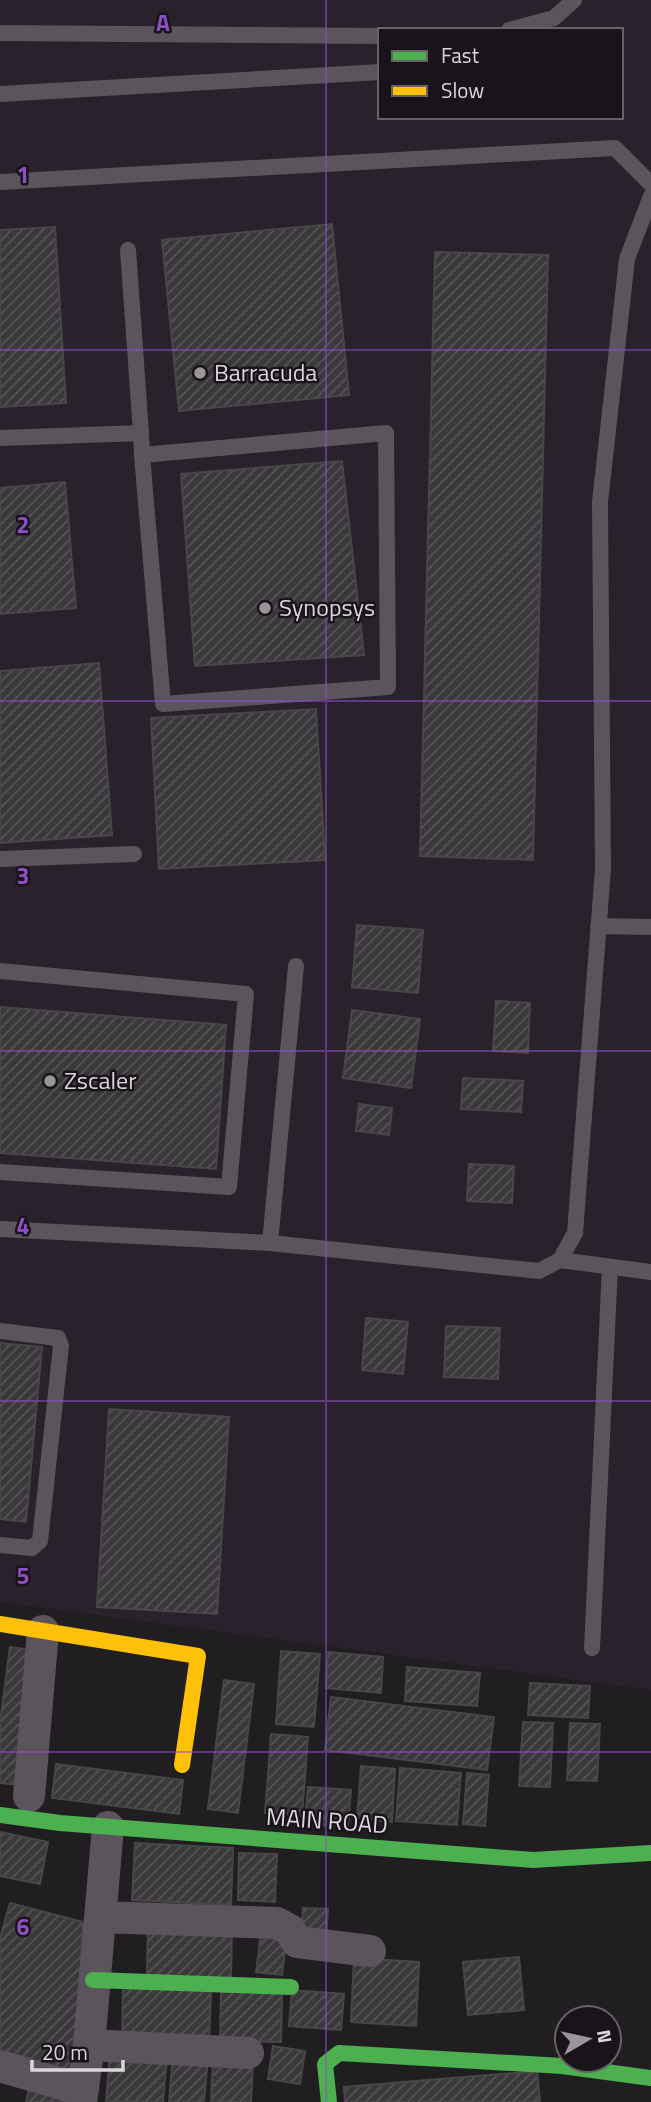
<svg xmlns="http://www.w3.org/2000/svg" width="651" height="2102" viewBox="0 0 651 2102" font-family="'Titillium Web',sans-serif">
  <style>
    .built { fill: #29212b; fill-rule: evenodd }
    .building { fill: url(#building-hatch); stroke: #494649; stroke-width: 2 }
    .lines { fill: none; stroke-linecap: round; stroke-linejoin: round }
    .lane { stroke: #5c545c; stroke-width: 16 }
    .street { stroke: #5c545c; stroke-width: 32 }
    .fast { stroke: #4caf50; stroke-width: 16 }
    .slow { stroke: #ffc107; stroke-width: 16 }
    .grid { fill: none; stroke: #8e4ec4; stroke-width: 2; stroke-opacity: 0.55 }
    .poi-dot { fill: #999699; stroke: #181419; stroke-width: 2.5 }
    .labels { text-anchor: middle; stroke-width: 5; stroke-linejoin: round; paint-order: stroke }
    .poi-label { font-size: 24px; fill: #dad7da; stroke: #181419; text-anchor: start }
    .street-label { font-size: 24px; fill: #dad7da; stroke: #181419 }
    .grid-label { font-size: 23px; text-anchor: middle; font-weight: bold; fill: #8e4ec4; stroke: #181419; stroke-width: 5; stroke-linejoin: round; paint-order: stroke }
  </style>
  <defs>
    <pattern id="building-hatch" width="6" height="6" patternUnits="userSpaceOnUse" patternTransform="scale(1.75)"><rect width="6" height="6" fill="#3a383a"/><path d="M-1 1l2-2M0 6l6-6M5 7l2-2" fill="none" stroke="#565456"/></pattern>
  </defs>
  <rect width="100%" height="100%" fill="#211e21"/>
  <!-- built -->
  <path class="built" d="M0,0H651V1690L0,1602ZM380,30H621V117H380Z"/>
  <!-- building -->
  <path class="building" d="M332,224L349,395L179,411L162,240Z
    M55,227L66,403L0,407V230Z
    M435,252L548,255L533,860L420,856Z
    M342,461L364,655L195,666L181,474Z
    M65,482L76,608L0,614V488Z
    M99,663L112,835L0,843V671Z
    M316,709L325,860L159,869L151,718Z
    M357,925L423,930L418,993L352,987Z
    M496,1001L530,1003L528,1053L493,1051Z
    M0,1007L226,1025L216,1169L0,1153Z
    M352,1010L420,1019L411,1088L343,1078Z
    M463,1078L523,1081L521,1112L461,1109Z
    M359,1104L392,1108L389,1135L356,1131Z
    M469,1164L514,1166L512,1203L467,1201Z
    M366,1318L408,1322L403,1374L362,1370Z
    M446,1326L500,1328L498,1379L444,1377Z
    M0,1343L42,1347L26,1522L0,1519Z
    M109,1409L229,1417L217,1614L97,1607Z
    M10,1647L38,1651L20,1785L0,1783V1723Z
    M281,1651L320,1654L314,1727L276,1724Z
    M328,1652L383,1657L381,1693L326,1688Z
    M407,1667L480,1673L477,1706L405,1701Z
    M224,1680L254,1684L238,1813L208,1809Z
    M530,1683L590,1686L588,1718L528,1715Z
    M331,1697L494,1717L487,1770L325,1750Z
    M523,1722L553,1723L550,1787L519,1786Z
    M570,1723L600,1724L597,1781L567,1780Z
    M271,1734L308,1737L302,1816L265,1813Z
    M56,1764L183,1780L179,1814L52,1798Z
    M361,1766L395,1769L392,1822L357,1819Z
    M400,1768L461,1773L457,1825L396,1821Z
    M467,1773L489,1775L485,1826L463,1824Z
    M308,1787L351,1790L348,1827L305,1824Z
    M0,1832L48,1842L40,1884L0,1876Z
    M135,1843L233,1848L231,1905L132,1900Z
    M239,1853L277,1854L275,1902L238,1900Z
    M10,1903L83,1922L76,2073L0,2051V1938Z
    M303,1908L328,1909L326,1937L301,1936Z
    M148,1922L232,1923L231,1980L147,1979Z
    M261,1932L287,1935L282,1975L256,1972Z
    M519,1957L524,2010L468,2015L463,1962Z
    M354,1958L419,1962L416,2026L351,2022Z
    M123,1986L211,1989L209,2046L122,2043Z
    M292,1990L344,1994L341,2030L289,2026Z
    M221,1991L282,1993L281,2042L220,2041Z
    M273,2046L305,2051L300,2084L268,2079Z
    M110,2052L167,2057L163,2102H106Z
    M173,2054L208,2057L204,2102H169Z
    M213,2058L253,2061L251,2102H211Z
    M537,2071L540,2102H345L344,2087Z
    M30,2084L73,2102H26Z"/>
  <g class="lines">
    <!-- lane -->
    <path class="lane" d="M509,30L554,18L574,0
      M0,33L380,36
      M0,94L380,72
      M0,182L615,148L651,184
      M141,433L142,455L163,704L388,687L386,433L142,455
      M0,438L141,433L128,250
      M0,859L134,854
      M598,926L651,927
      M0,971L246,994L229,1187L0,1172
      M0,1229L270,1243L539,1271L560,1260L575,1233L603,869L600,502L627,259L651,196
      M270,1243L296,966
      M560,1260L651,1272
      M0,1331L58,1338L61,1346L40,1541L32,1548L0,1545
      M592,1648L610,1267"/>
    <!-- street -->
    <path class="street" d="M29,1796L43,1631
      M100,1917L277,1923L290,1930L297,1942L370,1951
      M89,2045L248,2053
      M0,2066L83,2090
      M81,2102L89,2045L108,1827"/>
    <!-- fast -->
    <path class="fast" d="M0,1815L60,1823L533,1860L651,1853
      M93,1980L291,1987
      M329,2102L325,2064L339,2053L562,2066L651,2078"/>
    <!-- slow -->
    <path class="slow" d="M0,1624L198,1656L182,1765"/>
  </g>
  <!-- grid -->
  <path class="grid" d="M326,0V2102M0,350H651M0,701H651M0,1051H651M0,1401H651M0,1752H651"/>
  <!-- markers -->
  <g class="poi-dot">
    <circle cx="200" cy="373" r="7"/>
    <circle cx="265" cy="608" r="7"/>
    <circle cx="50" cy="1081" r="7"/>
  </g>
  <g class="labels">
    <!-- poi labels -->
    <g class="poi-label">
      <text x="214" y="381">Barracuda</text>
      <text x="279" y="616">Synopsys</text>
      <text x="64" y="1089">Zscaler</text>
    </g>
    <!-- street labels -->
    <g class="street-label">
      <text transform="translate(327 1821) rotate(4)" y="8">MAIN ROAD</text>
    </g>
  </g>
  <g class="grid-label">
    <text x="163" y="31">A</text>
    <text x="23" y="183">1</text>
    <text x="23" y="533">2</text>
    <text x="23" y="884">3</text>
    <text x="23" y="1234">4</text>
    <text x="23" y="1584">5</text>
    <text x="23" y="1935">6</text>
  </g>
  <!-- legend -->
  <rect x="378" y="28" width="245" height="91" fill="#181419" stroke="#666266" stroke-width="2"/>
  <rect x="392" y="51" width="35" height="10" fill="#4caf50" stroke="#666266" stroke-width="2"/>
  <text x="441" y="63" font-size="21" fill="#dad7da">Fast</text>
  <rect x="392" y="86" width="35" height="10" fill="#ffc107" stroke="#666266" stroke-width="2"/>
  <text x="441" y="98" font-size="21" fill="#dad7da">Slow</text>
  <!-- north arrow -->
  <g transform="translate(588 2039) rotate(81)"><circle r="33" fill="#181419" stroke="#666266" stroke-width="2"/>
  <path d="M0-5L12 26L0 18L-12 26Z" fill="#999699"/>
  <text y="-10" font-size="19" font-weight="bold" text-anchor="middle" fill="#dad7da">N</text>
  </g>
  <!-- scale -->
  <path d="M32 2060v10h91v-10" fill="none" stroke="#dad7da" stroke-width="3.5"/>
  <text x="42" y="2060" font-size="21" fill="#dad7da" stroke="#181419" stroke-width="5" paint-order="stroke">20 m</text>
</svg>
